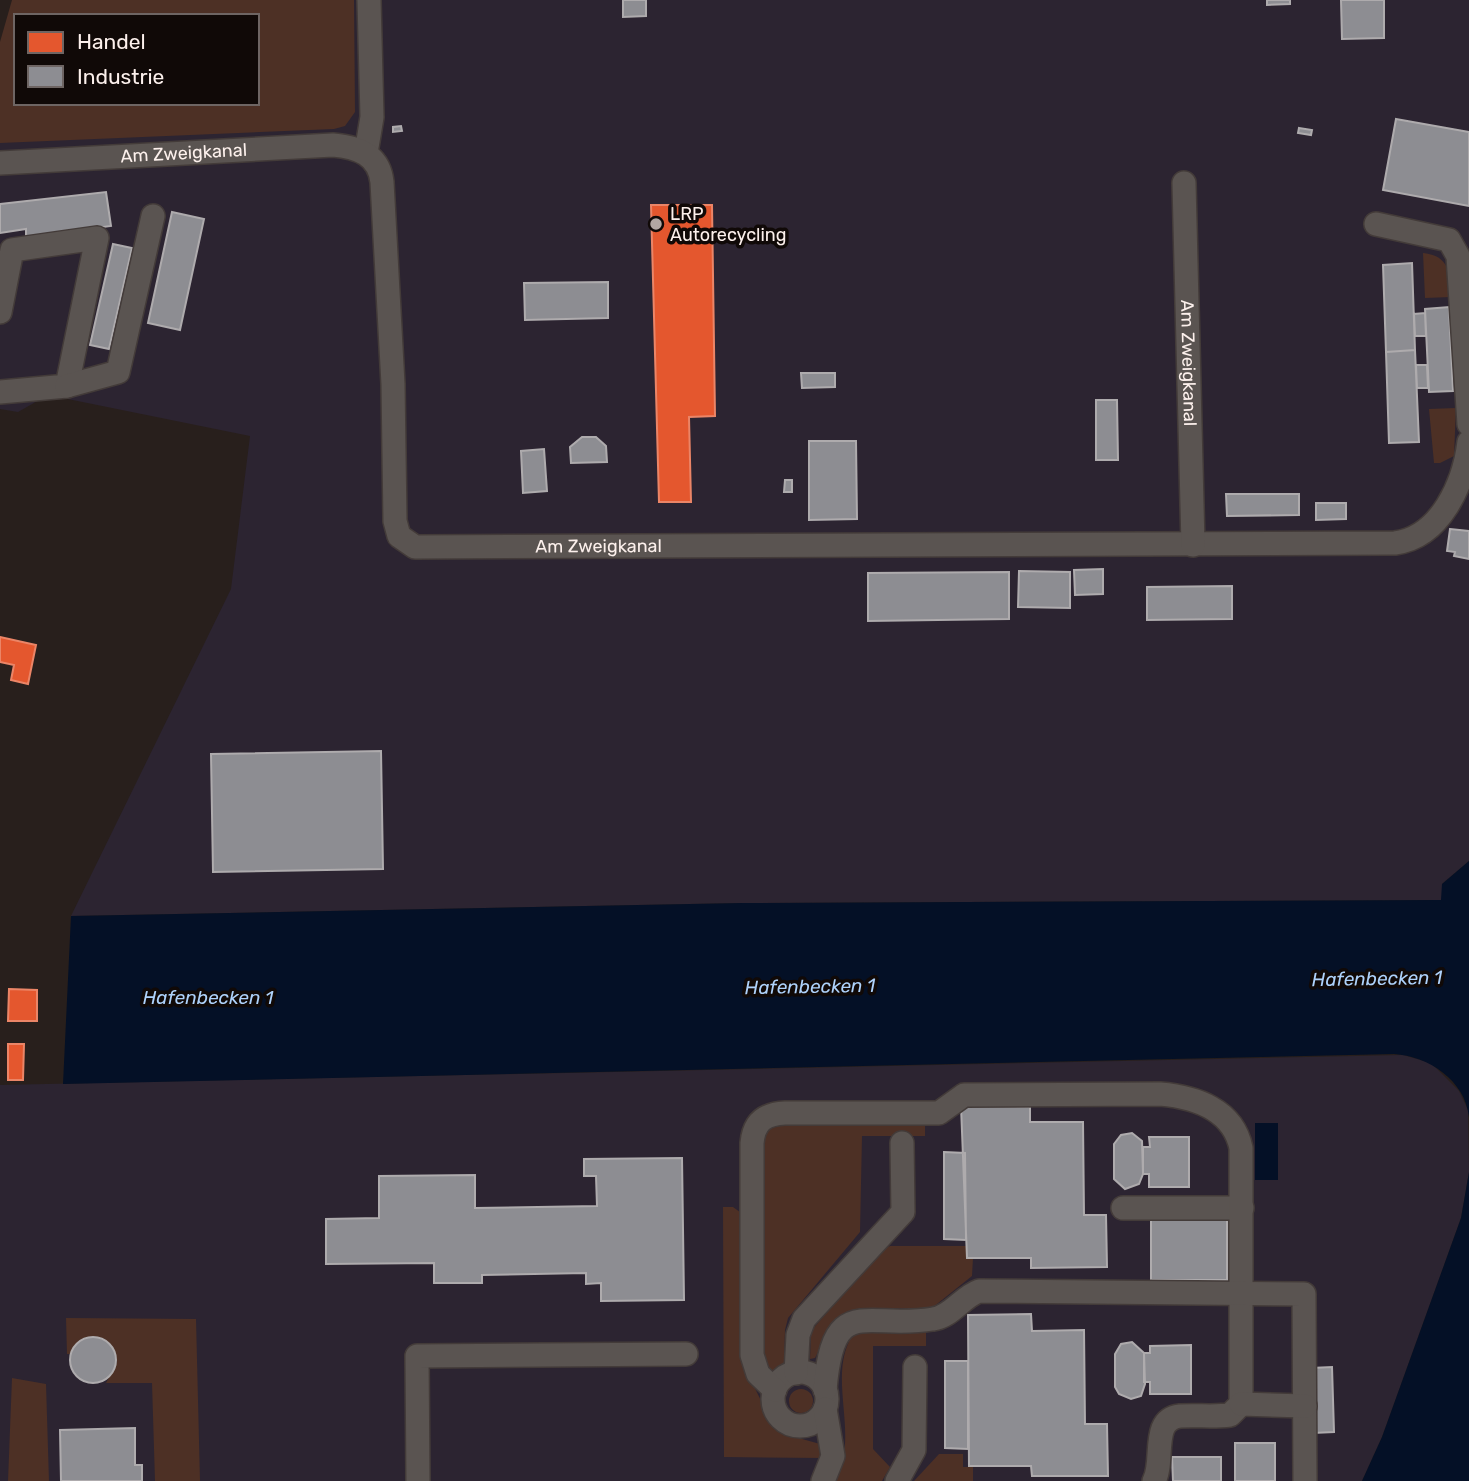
<svg xmlns="http://www.w3.org/2000/svg" width="1469" height="1481" viewBox="0 0 1469 1481" font-family="Rubik,sans-serif">
  <style>
    .industrial { fill: #2c2431; fill-rule: evenodd }
    .green { fill: #4d3025; fill-rule: evenodd }
    .water { fill: #041026 }
    .shops { fill: #e4572e; stroke: #eb8567; stroke-width: 2 }
    .industry { fill: #8d8d92; stroke: #aeabad; stroke-width: 2 }
    .lines { fill: none; stroke-linecap: round; stroke-linejoin: round }
    .minor-casing { stroke: #433b39; stroke-width: 26 }
    .minor { stroke: #5a5451; stroke-width: 23 }
    .poi-dot { fill: #b2a7a3; stroke: #100907; stroke-width: 2.5 }
    .labels { text-anchor: middle; stroke-width: 7; stroke-linejoin: round; paint-order: stroke }
    .street-label { font-size: 18px; fill: #fcf0ec; stroke: #100907 }
    .poi-label { font-size: 18px; fill: #fcf0ec; stroke: #100907; text-anchor: start }
    .water-label { font-size: 19px; font-style: italic; fill: #aed2fb; stroke: #100907 }
  </style>
  <rect width="100%" height="100%" fill="#281f1c"/>
  <!-- industrial -->
  <path class="industrial" d="M17,0H1469V861L1442,884V900L742,903L71,916L231,589L250,436L48,395L18,412L0,409V58ZM16,16H257V103H16Z
    M1403,1055L1431,1063L1459,1091L1468,1110L1469,1172L1461,1218L1382,1437L1362,1481H0V1085Z"/>
  <!-- green -->
  <path class="green" d="M12,0H354L355,112L345,126L334,129L0,143V42ZM16,16H257V103H16Z
    M1423,253C1450,256 1450,273 1451,297L1425,298Z
    M1456,408L1454,456L1440,463H1434L1429,409Z
    M925,1119V1136H862L860,1232L788,1318L785,1330L784,1365L776,1372L767,1370L761,1354L765,1350L761,1348L760,1144L766,1130L776,1122Z
    M723,1207H733L744,1215L746,1370L773,1425L788,1435L820,1444L825,1458L724,1457Z
    M890,1246H966L967,1258H973L972,1276L932,1308L867,1309L841,1316L829,1330L815,1358L810,1359L811,1331L880,1251Z
    M66,1318L196,1319L200,1481H155L152,1383H106L117,1362L113,1348L102,1339L81,1340L71,1354H67Z
    M926,1328V1346H873V1449L890,1467L882,1481H835C862,1434 823,1373 856,1330Z
    M12,1378L46,1384L49,1481H8Z
    M789 1401a12 12 0 1 1 24 0a12 12 0 1 1-24 0Z
    M939,1454H963V1467H973V1481H914Z"/>
  <!-- water -->
  <path class="water" d="M1469,861V1117C1465,1080 1428,1056 1394,1054L63,1084L71,916L742,903L1441,900L1442,884Z
    M1255,1123H1278V1180H1255Z
    M1469,1172V1481H1362L1382,1437L1461,1218Z"/>
  <!-- shops -->
  <path class="shops" d="M651,205H712L715,416L689,417L691,502H659Z
    M0,637L36,645L28,684L11,680L14,665L0,662Z
    M9,989L37,990V1021H8Z
    M8,1044H24L23,1080H8Z"/>
  <!-- industry -->
  <path class="industry" d="M623,0H646V16L623,17Z
    M1267,0H1290V4L1267,5Z
    M1341,0H1384V38L1342,39Z
    M1396,119L1469,132V206L1383,190Z
    M401,126L402,131L393,132V127Z
    M1299,128L1312,130L1311,135L1298,133Z
    M106,192L111,226L26,237V229L0,233V204Z
    M172,212L204,219L180,330L148,323Z
    M113,244L132,248L109,349L90,345Z
    M1412,263L1415,350L1386,352L1383,265Z
    M608,282V318L525,320L524,283Z
    M1449,307L1453,391L1429,392L1425,309Z
    M1425,313L1426,336H1415L1414,314Z
    M1415,350L1419,442L1389,443L1386,352Z
    M1416,365H1427L1428,388H1417Z
    M801,373H835V387L802,388Z
    M1096,400H1117L1118,460H1096Z
    M582,437H596L606,446L607,462L571,463L570,447Z
    M809,441H856L857,519L809,520Z
    M544,449L547,491L523,493L521,451Z
    M785,480H792V492H784Z
    M1226,494H1299V515L1227,516Z
    M1316,503H1346V519L1316,520Z
    M1450,529L1469,531V559L1454,556L1455,552L1447,551Z
    M1103,569V594L1075,595L1074,570Z
    M1019,571L1070,572V608L1018,607Z
    M1009,572V619L868,621V573Z
    M1232,586V619L1147,620V587Z
    M381,751L383,869L213,872L211,754Z
    M961,1106L1030,1107V1122H1083L1084,1215H1106L1107,1267L1031,1268V1258H967Z
    M1132,1133L1142,1141L1143,1174L1139,1184L1125,1189L1114,1179V1144L1121,1135Z
    M1149,1137H1189V1187H1149V1174H1143V1147H1150Z
    M944,1152L965,1153L966,1240L944,1239Z
    M682,1158L684,1300L601,1301V1283L586,1284V1273L482,1275V1283H434V1263L326,1264V1219L379,1218V1176L475,1175V1208L597,1206L596,1176H584V1159Z
    M1151,1216H1227V1280H1151Z
    M1031,1314L1032,1331L1084,1330L1085,1424H1107L1108,1476H1032L1031,1466H969L968,1315Z
    M70 1360a23 23 0 1 1 46 0a23 23 0 1 1-46 0Z
    M1132,1342L1144,1353L1145,1384L1141,1396L1131,1399L1119,1394L1115,1387V1354L1121,1344Z
    M1191,1345V1394H1150V1382H1144V1353H1150V1346Z
    M945,1361H968V1449L945,1448Z
    M1332,1367L1334,1432L1313,1433L1311,1368Z
    M135,1428V1465H142V1481H61L60,1430Z
    M1235,1443H1275V1481H1235Z
    M1172,1457H1221V1481H1173Z"/>
  <g class="lines">
    <!-- minor casing -->
    <g class="minor-casing">
      <g id="minor">
        <path d="M366,153L372,117L369,0"/>
        <path id="s1" d="M0,163L333,145C358,147 379,155 382,182L393,384L395,521L399,536L415,547L1395,543C1441,537 1464,483 1469,442"/>
        <path id="s2" d="M1184,183L1193,545"/>
        <path d="M1376,224L1449,240L1458,256L1469,424"/>
        <path d="M0,312L12,250L97,238L67,386L0,392"/>
        <path d="M67,386L118,372L153,216"/>
        <path d="M1123,1208H1242"/>
        <circle cx="800" cy="1399" r="27"/>
        <path d="M796,1373L798,1335L804,1319L903,1212L902,1143"/>
        <path d="M775,1390L758,1374L752,1355V1143C754,1122 764,1114 785,1113H939L964,1095L1160,1094C1195,1097 1233,1109 1241,1148V1404L1230,1415C1214,1417 1197,1415 1180,1416C1150,1419 1165,1461 1154,1481"/>
        <path d="M825,1390C833,1292 864,1330 933,1319C951,1317 962,1297 979,1291L1304,1294L1305,1481"/>
        <path d="M1241,1404L1305,1406"/>
        <path d="M418,1481L417,1356L686,1354"/>
        <path d="M823,1481L833,1456L825,1409"/>
        <path d="M897,1481L914,1450L915,1367"/>
      </g>
    </g>
    <!-- minor -->
    <use href="#minor" class="minor"/>
  </g>
  <!-- markers -->
  <circle class="poi-dot" cx="656" cy="224" r="7"/>
  <g class="labels">
    <!-- street labels -->
    <g class="street-label">
      <text dy="6" stroke="none"><textPath href="#s1" startOffset="184">Am Zweigkanal</textPath></text>
      <text dy="6" stroke="none"><textPath href="#s2" startOffset="180">Am Zweigkanal</textPath></text>
      <text dy="6" stroke="none"><textPath href="#s1" startOffset="959">Am Zweigkanal</textPath></text>
    </g>
    <!-- poi labels -->
    <g class="poi-label">
      <text x="670" y="220">LRP<tspan x="670" dy="21">Autorecycling</tspan></text>
    </g>
    <!-- water labels -->
    <g class="water-label">
      <text transform="translate(1377 978) rotate(-1)" y="7">Hafenbecken 1</text>
      <text transform="translate(810 986) rotate(-1)" y="7">Hafenbecken 1</text>
      <text x="208" y="1004">Hafenbecken 1</text>
    </g>
  </g>
  <!-- legend -->
  <rect x="14" y="14" width="245" height="91" fill="#100907" stroke="#6e6563" stroke-width="2"/>
  <rect x="28" y="32" width="35" height="21" fill="#e4572e" stroke="#6e6563" stroke-width="2"/>
  <text x="77" y="49" font-size="21" fill="#fcf0ec">Handel</text>
  <rect x="28" y="66" width="35" height="21" fill="#8d8d92" stroke="#6e6563" stroke-width="2"/>
  <text x="77" y="84" font-size="21" fill="#fcf0ec">Industrie</text>
</svg>
